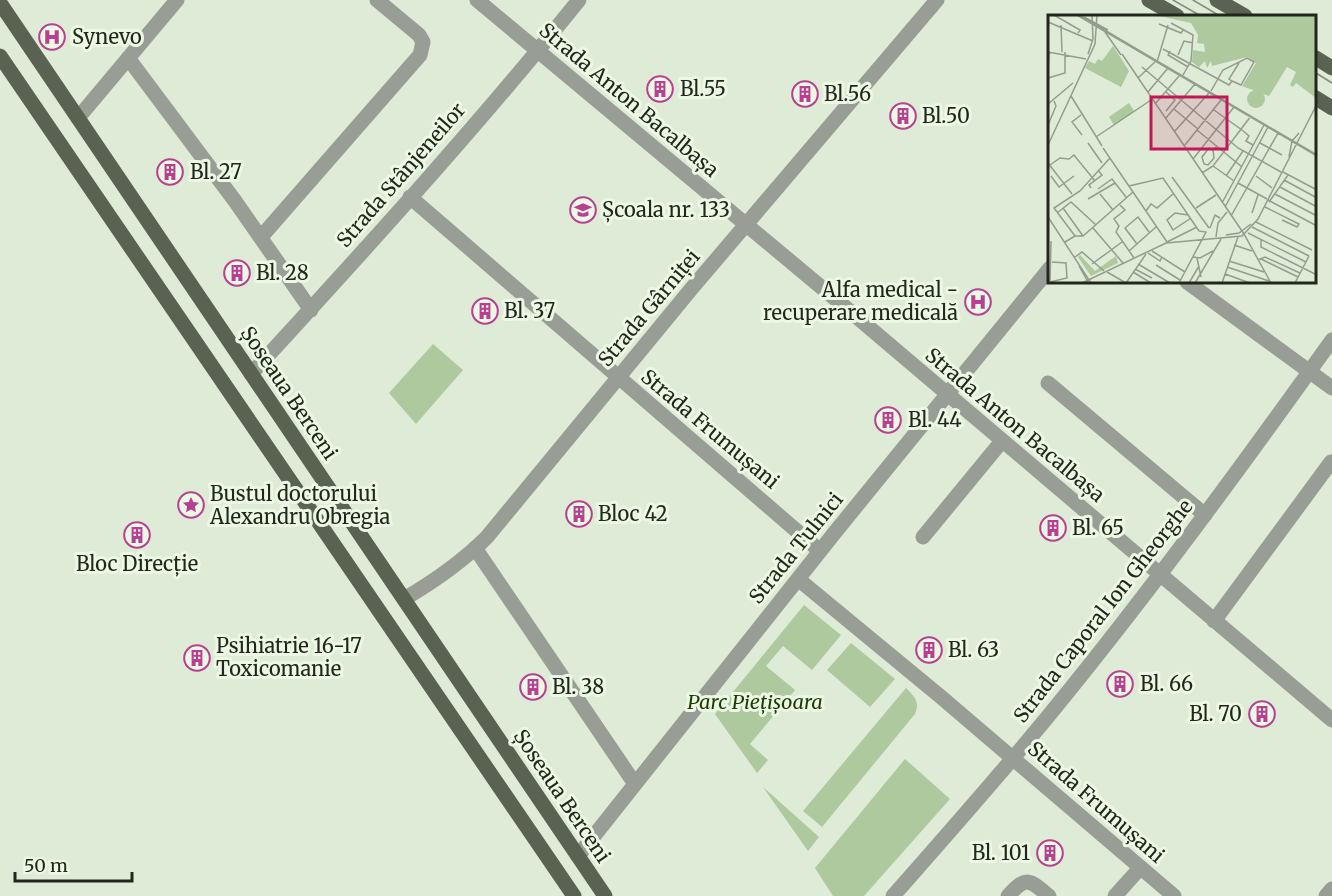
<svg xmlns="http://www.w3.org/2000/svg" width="1332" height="896" viewBox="0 0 1332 896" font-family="Merriweather,serif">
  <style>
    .green { fill: #aec99d }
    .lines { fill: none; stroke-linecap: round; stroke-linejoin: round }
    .minor { stroke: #989e95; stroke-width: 15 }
    .major { stroke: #596253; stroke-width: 15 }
    .tram { stroke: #838c7d; stroke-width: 1.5 }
    .labels { text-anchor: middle; stroke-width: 6; stroke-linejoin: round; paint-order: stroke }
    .poi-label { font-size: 20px; fill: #22261f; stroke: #ebf8e3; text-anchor: start }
    .street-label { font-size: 20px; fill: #22261f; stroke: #ebf8e3 }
    .park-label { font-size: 20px; font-style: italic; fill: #1f3a05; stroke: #ebf8e3 }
    .inset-road { fill: none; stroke: #939c8d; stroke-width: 1.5 }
    .view { fill: #c2185b; fill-opacity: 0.15; stroke: #c2185b; stroke-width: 3 }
    .inset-edge { fill: none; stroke: #22261f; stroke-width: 3 }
  </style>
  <rect width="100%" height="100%" fill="#deebd6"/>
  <!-- green -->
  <path class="green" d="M433,344L463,370L416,424L389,393Z
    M804,605L841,635L812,670L783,646L766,666L795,690L750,744L768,760L757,773L715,714Z
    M851,643L895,679L870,707L827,670Z
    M906,688C915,697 920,702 915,714L822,827L803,811Z
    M905,759L950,799L864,896H833L815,868Z
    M763,787L819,837L808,851Z"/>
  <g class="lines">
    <!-- minor -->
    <path class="minor" d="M477,0L845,307L1332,720
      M128,58L235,201L311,310
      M78,118L177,0
      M410,197L820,551
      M261,237L420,55L423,42L419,35L377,0
      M1187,282L1332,388
      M251,374C363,252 475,129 579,0
      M1048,383L1205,515
      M923,537L1002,441
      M475,548L635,784
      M798,579L941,697L1174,896
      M404,599C433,582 463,561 487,537L692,288L937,0
      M1214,621L1331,462
      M578,856L836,531L1050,268
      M893,896C946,836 999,776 1050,714C1149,593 1241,467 1332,340
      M1008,896C1027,875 1029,880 1049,896
      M1115,896L1140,868
      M1326,896L1332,889"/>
    <!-- major -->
    <path class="major" d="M1149,0L1177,16
      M1217,0L1245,16
      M0,3L605,896
      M0,56L574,896
      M1316,58L1332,68
      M1316,98L1332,108"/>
    <!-- tram -->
    <path class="tram" d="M1173,0L1201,16
      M1193,0L1220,16
      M1316,73L1332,83"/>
  </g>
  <!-- icons -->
  <defs>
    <g id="hospital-ring" transform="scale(1.35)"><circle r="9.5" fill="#ebf8e3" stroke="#b93f92" stroke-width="1.5"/><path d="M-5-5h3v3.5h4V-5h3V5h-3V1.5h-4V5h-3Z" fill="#b93f92"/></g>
    <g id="building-ring" transform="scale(1.35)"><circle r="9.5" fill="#ebf8e3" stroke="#b93f92" stroke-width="1.5"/><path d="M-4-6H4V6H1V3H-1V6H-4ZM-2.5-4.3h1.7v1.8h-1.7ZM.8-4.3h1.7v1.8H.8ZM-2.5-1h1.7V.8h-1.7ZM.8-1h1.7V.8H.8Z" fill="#b93f92"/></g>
    <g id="school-ring" transform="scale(1.35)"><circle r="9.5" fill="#ebf8e3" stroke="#b93f92" stroke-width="1.5"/><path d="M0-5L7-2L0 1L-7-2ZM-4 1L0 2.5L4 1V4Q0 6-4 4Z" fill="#b93f92"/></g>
    <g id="sight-ring" transform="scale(1.35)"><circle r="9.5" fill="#ebf8e3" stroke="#b93f92" stroke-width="1.5"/><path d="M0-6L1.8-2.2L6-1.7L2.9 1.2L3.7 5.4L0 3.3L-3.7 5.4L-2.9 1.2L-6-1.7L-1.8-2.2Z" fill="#b93f92"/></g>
  </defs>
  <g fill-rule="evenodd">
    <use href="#hospital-ring" x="52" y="37"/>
    <use href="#building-ring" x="660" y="89"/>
    <use href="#building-ring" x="805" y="94"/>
    <use href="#building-ring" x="903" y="116"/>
    <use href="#building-ring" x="170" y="172"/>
    <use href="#school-ring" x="583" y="210"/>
    <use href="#building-ring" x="237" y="273"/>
    <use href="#hospital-ring" x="978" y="302"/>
    <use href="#building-ring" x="485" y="311"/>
    <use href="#building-ring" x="888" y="420"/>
    <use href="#sight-ring" x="191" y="505"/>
    <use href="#building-ring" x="579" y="514"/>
    <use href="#building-ring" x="1053" y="528"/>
    <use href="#building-ring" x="137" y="535"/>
    <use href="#building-ring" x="929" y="650"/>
    <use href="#building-ring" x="197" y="658"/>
    <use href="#building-ring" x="1120" y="684"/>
    <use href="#building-ring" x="533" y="687"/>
    <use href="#building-ring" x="1262" y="714"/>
    <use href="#building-ring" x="1050" y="853"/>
  </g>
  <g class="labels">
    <!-- poi labels -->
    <g class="poi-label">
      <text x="72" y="44">Synevo</text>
      <text x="680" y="96">Bl.55</text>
      <text x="824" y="101">Bl.56</text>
      <text x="922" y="123">Bl.50</text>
      <text x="190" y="179">Bl. 27</text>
      <text x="602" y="217">Școala nr. 133</text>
      <text x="256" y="280">Bl. 28</text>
      <text x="958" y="297" text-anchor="end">Alfa medical -<tspan x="958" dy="23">recuperare medicală</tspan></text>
      <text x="504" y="318">Bl. 37</text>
      <text x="908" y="427">Bl. 44</text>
      <text x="210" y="501">Bustul doctorului<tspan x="210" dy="23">Alexandru Obregia</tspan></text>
      <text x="598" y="521">Bloc 42</text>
      <text x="1072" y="535">Bl. 65</text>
      <text x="137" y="571" text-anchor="middle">Bloc Direcție</text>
      <text x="216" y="653">Psihiatrie 16-17<tspan x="216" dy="23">Toxicomanie</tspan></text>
      <text x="948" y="657">Bl. 63</text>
      <text x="1140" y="691">Bl. 66</text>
      <text x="552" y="694">Bl. 38</text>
      <text x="1242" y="721" text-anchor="end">Bl. 70</text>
      <text x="1030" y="860" text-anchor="end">Bl. 101</text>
    </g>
    <!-- street labels -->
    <g class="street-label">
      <text transform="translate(629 100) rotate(40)" y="7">Strada Anton Bacalbașa</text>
      <text transform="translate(401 175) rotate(-49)" y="7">Strada Stânjeneilor</text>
      <text transform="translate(649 308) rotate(-50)" y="7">Strada Gârniței</text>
      <text transform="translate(289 393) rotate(56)" y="7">Șoseaua Berceni</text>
      <text transform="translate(1015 425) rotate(40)" y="7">Strada Anton Bacalbașa</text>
      <text transform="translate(710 429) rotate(40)" y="7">Strada Frumușani</text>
      <text transform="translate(796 548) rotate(-51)" y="7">Strada Tulnici</text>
      <text transform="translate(1103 611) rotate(-52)" y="7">Strada Caporal Ion Gheorghe</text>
      <text transform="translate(562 796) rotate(56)" y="7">Șoseaua Berceni</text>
      <text transform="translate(1096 802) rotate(41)" y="7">Strada Frumușani</text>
    </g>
    <!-- park labels -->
    <g class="park-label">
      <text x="755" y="709">Parc Piețișoara</text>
    </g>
  </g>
  <!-- overview -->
  <g transform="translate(1048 15)">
    <rect width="268" height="268" fill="#deebd6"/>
    <path d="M107,0H268V83L248,68L245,72L242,70L248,57L239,52L221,81L194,71L208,48L199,42L164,51L163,46L159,53L157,46L151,52L144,47L145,35L157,37L156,29L149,28L150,20L143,8ZM65,31L81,56L73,72L37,53L41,46L47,49L50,44L54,46ZM199 84a9 9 0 1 1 18 0a9 9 0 1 1-18 0ZM81,88L86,96L66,110L61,102ZM32,240L47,256L68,241L70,248L43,261L30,242Z" fill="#aec99d"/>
    <path class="inset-road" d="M6,0L32,15L30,18M29,0L269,141M31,0L269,140M36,2L60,15M0,7L45,26M123,8L145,20L143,46L135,60M111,9L133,18L136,14M13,10L14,37M57,17L73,40M115,34L181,70L184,66M122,36L120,40L140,52M0,37L38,44M40,39L45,24L44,0M74,39L196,219L223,268M130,40L136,26L145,28M109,47L120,10M94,52L190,133L233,157M0,57L1,37M0,63L17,58V37M90,63L108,46M184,66L181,64L191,48M163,76L175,55L199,43L206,47L193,70L184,66M100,77L120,53M118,77L127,85L118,96M23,81L54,131M0,89L25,68M107,89L131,61M126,94L150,114M166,95L194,115L201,121L198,126L205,130M33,100L24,107L34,120M117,104L147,69M0,110L8,91L6,86M149,115L194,152M126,117L161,78M48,122L103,85M40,128L54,148M212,128L234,140M0,130L47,29L49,0M137,130L173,85M55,133L119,227L149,212M165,135L166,143L160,150L156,149L154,142L161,133L165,135L168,132M241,142L244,126L251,118M21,144L26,140L47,166M145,144L186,92M0,148L24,179M2,150L12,143L21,144M165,151L186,166M235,157L269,175M154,158L165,151L203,101M3,161L11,172L26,161M178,161L195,136M208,161L224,173M124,162L161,213M236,165L269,183M190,168L219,184M81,171L115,163L151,216M232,172L269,192M43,173L41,170L54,160L50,155M50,174L64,164L78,182M52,179L65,195M227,179L269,201M40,184L67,168M220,185L269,211M221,187L240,160M174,188L216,110M72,190L77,195L66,204L71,211L68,217L86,243M177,192L220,112M217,192L251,209L249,212L234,205M15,193L35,221M148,193L168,180M98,196L103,189L109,193L126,178M9,198L23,187L48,210M204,198L210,180M140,200L127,198L119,205L125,215L143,203M183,201L230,118M0,202L43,268M208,207L264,235M204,212L261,241M45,213L75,248M162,213L167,200L172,203M200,218L258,247M178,220L191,218L203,209M27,221L6,193L32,176L62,143M168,222L170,208L179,197M213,225V232L269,260M17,227L27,221H35L85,177M89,229L77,213L90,202L101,217M186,230L204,236M81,236L108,212M104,236L137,257M100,238L112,246L114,242M27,242L34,237L56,256M145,242L152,243L165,236M149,243L153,262M213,244L250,262M210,245L217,242L252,258M181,246L216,257M44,249L74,227M90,249L122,268M108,250L132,265M31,251L40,267M179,252L221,266M87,254L104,263M59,257L78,268M85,257L103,268M177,259L202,268M2,266L3,226M2,267L19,263L18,248L4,247M34,268L118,228L194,221L210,204L269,89M78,268L98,239M131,268L158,217L151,216M141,268L151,251M147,268L173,224M174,268L190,222M247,268L261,241"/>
    <path class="view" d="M103,82H179V134H103Z"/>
    <rect width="268" height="268" class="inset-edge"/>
  </g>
  <!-- scale -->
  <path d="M15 872v9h117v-9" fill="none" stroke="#22261f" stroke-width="3"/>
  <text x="24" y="872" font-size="18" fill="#22261f" stroke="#ebf8e3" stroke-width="4.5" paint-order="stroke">50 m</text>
</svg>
